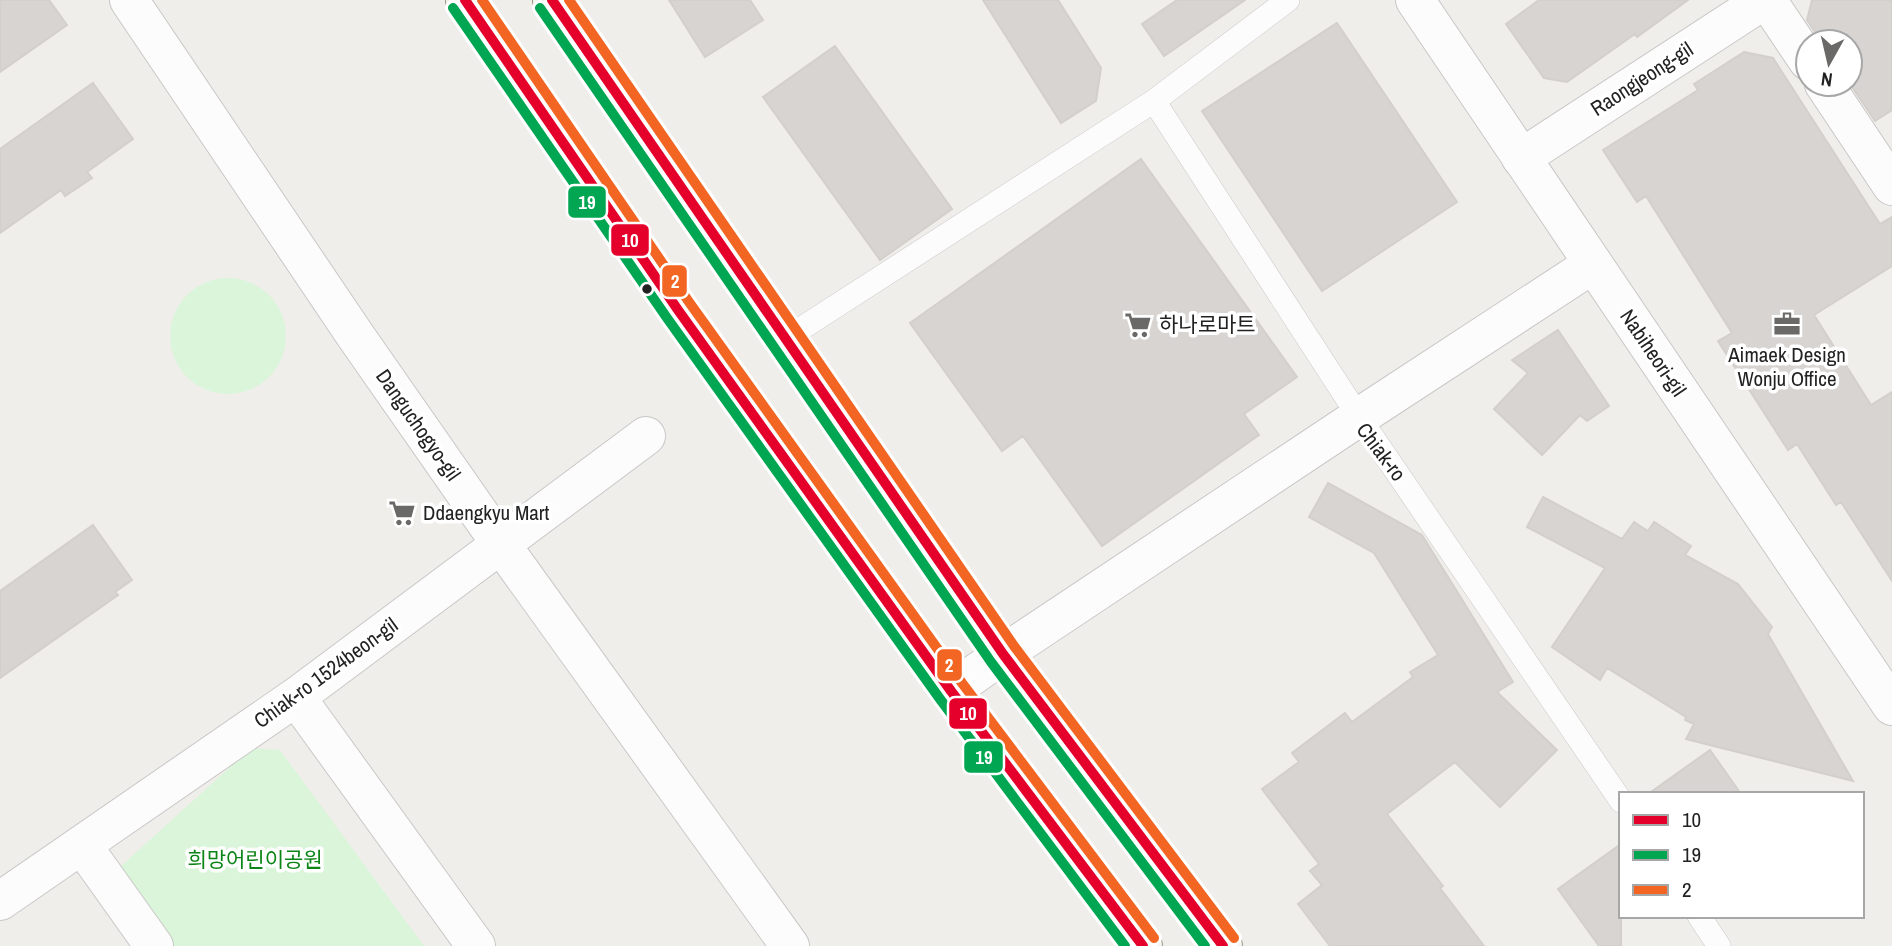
<svg xmlns="http://www.w3.org/2000/svg" width="1892" height="946" viewBox="0 0 1892 946" font-family="'Archivo Narrow','Noto Sans KR',sans-serif">
  <style>
    .park { fill: #daf5da }
    .building { fill: #d7d4d2; stroke: #d3d0cc; stroke-width: 2 }
    .lines { fill: none; stroke-linecap: round; stroke-linejoin: round }
    .service-casing { stroke: #c9c8c7; stroke-width: 24 }
    .minor-casing { stroke: #c9c8c7; stroke-width: 40 }
    .tertiary-casing { stroke: #c9c8c7; stroke-width: 40 }
    .secondary-casing { stroke: #999a82; stroke-width: 40 }
    .service { stroke: #fdfcfc; stroke-width: 23 }
    .minor { stroke: #fdfcfc; stroke-width: 38 }
    .tertiary { stroke: #fdfcfc; stroke-width: 38 }
    .secondary { stroke: #f4f4ed; stroke-width: 38 }
    .bus-1-casing { stroke: #fff; stroke-width: 16 }
    .bus-2-casing { stroke: #fff; stroke-width: 16 }
    .bus-3-casing { stroke: #fff; stroke-width: 16 }
    .bus-1 { stroke: #e4002b; stroke-width: 10 }
    .bus-2 { stroke: #00a651; stroke-width: 10 }
    .bus-3 { stroke: #f26522; stroke-width: 10 }
    .bus-dot { fill: #222; stroke: #fff; stroke-width: 2.5 }
    .labels { text-anchor: middle; stroke-width: 7; stroke-linejoin: round; paint-order: stroke }
    .street-label { font-size: 21px; fill: #222; stroke: #fff }
    .poi-label { font-size: 21px; fill: #222; stroke: #fff; text-anchor: start }
    .park-label { font-size: 21px; fill: #0c8416; stroke: #fff }
    .line-badge { stroke: #fff; stroke-width: 2.5 }
    .badge-label { font-size: 19px; text-anchor: middle; font-weight: bold; fill: #fff }
  </style>
  <rect width="100%" height="100%" fill="#f0eeeb"/>
  <!-- park -->
  <path class="park" d="M170 336a58 58 0 1 1 116 0a58 58 0 1 1-116 0Z
    M251,748L280,750L424,946H166L120,867Z"/>
  <!-- building -->
  <path class="building" d="M0,0H49L67,25L0,72Z
    M669,0H750L763,20L705,57Z
    M983,0H1058L1101,68L1096,101L1061,123Z
    M1177,0H1245L1164,56L1142,24Z
    M1539,0H1688L1637,37L1635,34L1567,82L1544,78L1506,24Z
    M1812,0H1892V110L1875,121L1850,84V42H1822L1807,20Z
    M1337,23L1457,202L1322,291L1202,111Z
    M835,46L952,209L880,260L763,97Z
    M1744,52L1773,58L1880,224L1892,217V266L1814,315L1871,405L1892,392V581L1841,502L1836,505L1797,444L1788,450L1718,341L1732,333L1646,196L1637,202L1603,150L1698,90L1694,84Z
    M93,83L133,139L87,172L92,178L65,196L61,190L0,233V149Z
    M1141,159L1297,377L1244,414L1259,435L1102,546L1023,436L1002,451L910,323Z
    M1558,330L1609,406L1587,421L1580,415L1542,455L1494,409L1528,373L1512,360Z
    M1328,483L1422,535L1513,682L1497,692L1557,750L1500,807L1455,762L1387,814L1443,886L1440,888L1484,946H1330L1298,904L1322,885L1310,871L1319,864L1262,789L1299,762L1292,753L1345,713L1352,722L1413,677L1410,672L1438,655L1374,553L1309,517Z
    M1543,497L1622,539L1634,522L1648,531L1654,522L1691,546L1685,555L1738,584L1772,627L1768,634L1853,781L1686,739L1694,724L1685,720L1686,717L1607,668L1600,680L1552,647L1605,568L1527,527Z
    M93,525L132,580L115,592L118,595L0,678V591Z
    M1710,750L1741,794H1648Z
    M1621,844V946H1599L1558,889Z"/>
  <g class="lines">
    <!-- service casing -->
    <g class="service-casing">
      <path id="service" d="M1154,101L1359,417L1621,801
        M785,339L1154,101L1288,0
        M1699,916L1719,946"/>
    </g>
    <!-- minor casing -->
    <g class="minor-casing">
      <path id="minor" d="M129,0L355,335L500,543L790,946
        M1767,0L1808,61
        M1824,84L1892,186
        M1521,158L1764,0
        M1003,654L1359,417L1593,264
        M296,697L476,946
        M82,845L154,946
        M0,901L296,697L646,436"/>
    </g>
    <!-- tertiary casing -->
    <g class="tertiary-casing">
      <path id="tertiary" d="M1415,0L1892,706
        M951,691L1003,654"/>
    </g>
    <!-- secondary casing -->
    <g class="secondary-casing">
      <path id="secondary" d="M465,0L678,310L951,691L1143,946
        M552,0L1003,654L1223,946"/>
    </g>
    <!-- service -->
    <use href="#service" class="service"/>
    <!-- minor -->
    <use href="#minor" class="minor"/>
    <!-- tertiary -->
    <use href="#tertiary" class="tertiary"/>
    <!-- secondary -->
    <use href="#secondary" class="secondary"/>
    <!-- bus-1 casing -->
    <g class="bus-1-casing">
      <path id="bus-1" d="M465,0L678,310L951,691L1143,946
        M552,0L1003,654L1223,946"/>
    </g>
    <!-- bus-2 casing -->
    <g class="bus-2-casing">
      <path id="bus-2" d="M453,8L667,318L940,699L1125,946
        M540,8L991,662L1205,946"/>
    </g>
    <!-- bus-3 casing -->
    <g class="bus-3-casing">
      <path id="bus-3" d="M482,0L689,302L962,683L1154,938
        M569,0L1014,646L1234,938"/>
    </g>
    <!-- bus-1 -->
    <use href="#bus-1" class="bus-1"/>
    <!-- bus-2 -->
    <use href="#bus-2" class="bus-2"/>
    <!-- bus-3 -->
    <use href="#bus-3" class="bus-3"/>
  </g>
  <!-- icons -->
  <defs>
    <g id="office-bare" transform="scale(2.1)"><path d="M-6-3h4V-5.5h4V-3h4V5H-6ZM-1-4.5V-3h2v-1.5ZM-6 0V1H6V0Z" fill="#6a6968" stroke="#fff" stroke-width="2.5" paint-order="stroke"/></g>
    <g id="supermarket-bare" transform="scale(2.1)"><path d="M-6-5.5h2.5l.6 2H6L4.5 2H-2.5L-4.4-4H-6ZM-1.5 3.2a1.3 1.3 0 1 0 .1 0ZM3 3.2a1.3 1.3 0 1 0 .1 0Z" fill="#6a6968" stroke="#fff" stroke-width="2.5" paint-order="stroke"/></g>
  </defs>
  <g fill-rule="evenodd">
    <use href="#office-bare" x="1787" y="324"/>
    <use href="#supermarket-bare" x="1138" y="325"/>
    <use href="#supermarket-bare" x="402" y="513"/>
  </g>
  <!-- markers -->
  <circle class="bus-dot" cx="647" cy="289" r="6"/>
  <g class="labels">
    <!-- street labels -->
    <g class="street-label">
      <text transform="translate(1642 79) rotate(-33)" y="7">Raongjeong-gil</text>
      <text transform="translate(1653 353) rotate(56)" y="7">Nabiheori-gil</text>
      <text transform="translate(418 425) rotate(55)" y="7">Danguchogyo-gil</text>
      <text transform="translate(1381 452) rotate(53)" y="7">Chiak-ro</text>
      <text transform="translate(326 673) rotate(-36)" y="7">Chiak-ro 1524beon-gil</text>
    </g>
    <!-- poi labels -->
    <g class="poi-label">
      <text x="1159" y="332">하나로마트</text>
      <text x="1787" y="362" text-anchor="middle">Aimaek Design<tspan x="1787" dy="24">Wonju Office</tspan></text>
      <text x="423" y="520">Ddaengkyu Mart</text>
    </g>
    <!-- park labels -->
    <g class="park-label">
      <text x="255" y="867">희망어린이공원</text>
    </g>
  </g>
  <g class="line-badge">
    <rect x="567" y="185" width="40" height="34" rx="7" fill="#00a651"/>
    <rect x="610" y="223" width="40" height="34" rx="7" fill="#e4002b"/>
    <rect x="661" y="264" width="27" height="34" rx="7" fill="#f26522"/>
    <rect x="936" y="648" width="27" height="34" rx="7" fill="#f26522"/>
    <rect x="948" y="697" width="40" height="33" rx="7" fill="#e4002b"/>
    <rect x="963" y="740" width="41" height="34" rx="7" fill="#00a651"/>
  </g>
  <g class="badge-label">
    <text x="587" y="209">19</text>
    <text x="630" y="247">10</text>
    <text x="675" y="288">2</text>
    <text x="949" y="672">2</text>
    <text x="968" y="720">10</text>
    <text x="984" y="764">19</text>
  </g>
  <!-- legend -->
  <rect x="1619" y="792" width="245" height="126" fill="#ffffff" stroke="#a7a7a7" stroke-width="2"/>
  <rect x="1633" y="815" width="35" height="10" fill="#e4002b" stroke="#a7a7a7" stroke-width="2"/>
  <text x="1682" y="827" font-size="21" fill="#222222">10</text>
  <rect x="1633" y="850" width="35" height="10" fill="#00a651" stroke="#a7a7a7" stroke-width="2"/>
  <text x="1682" y="862" font-size="21" fill="#222222">19</text>
  <rect x="1633" y="885" width="35" height="10" fill="#f26522" stroke="#a7a7a7" stroke-width="2"/>
  <text x="1682" y="897" font-size="21" fill="#222222">2</text>
  <!-- north arrow -->
  <g transform="translate(1829 63) rotate(188)"><circle r="33" fill="#ffffff" stroke="#a7a7a7" stroke-width="2"/>
  <path d="M0-5L12 26L0 18L-12 26Z" fill="#6a6968"/>
  <text y="-10" font-size="19" font-weight="bold" text-anchor="middle" fill="#222222">N</text>
  </g>
</svg>
